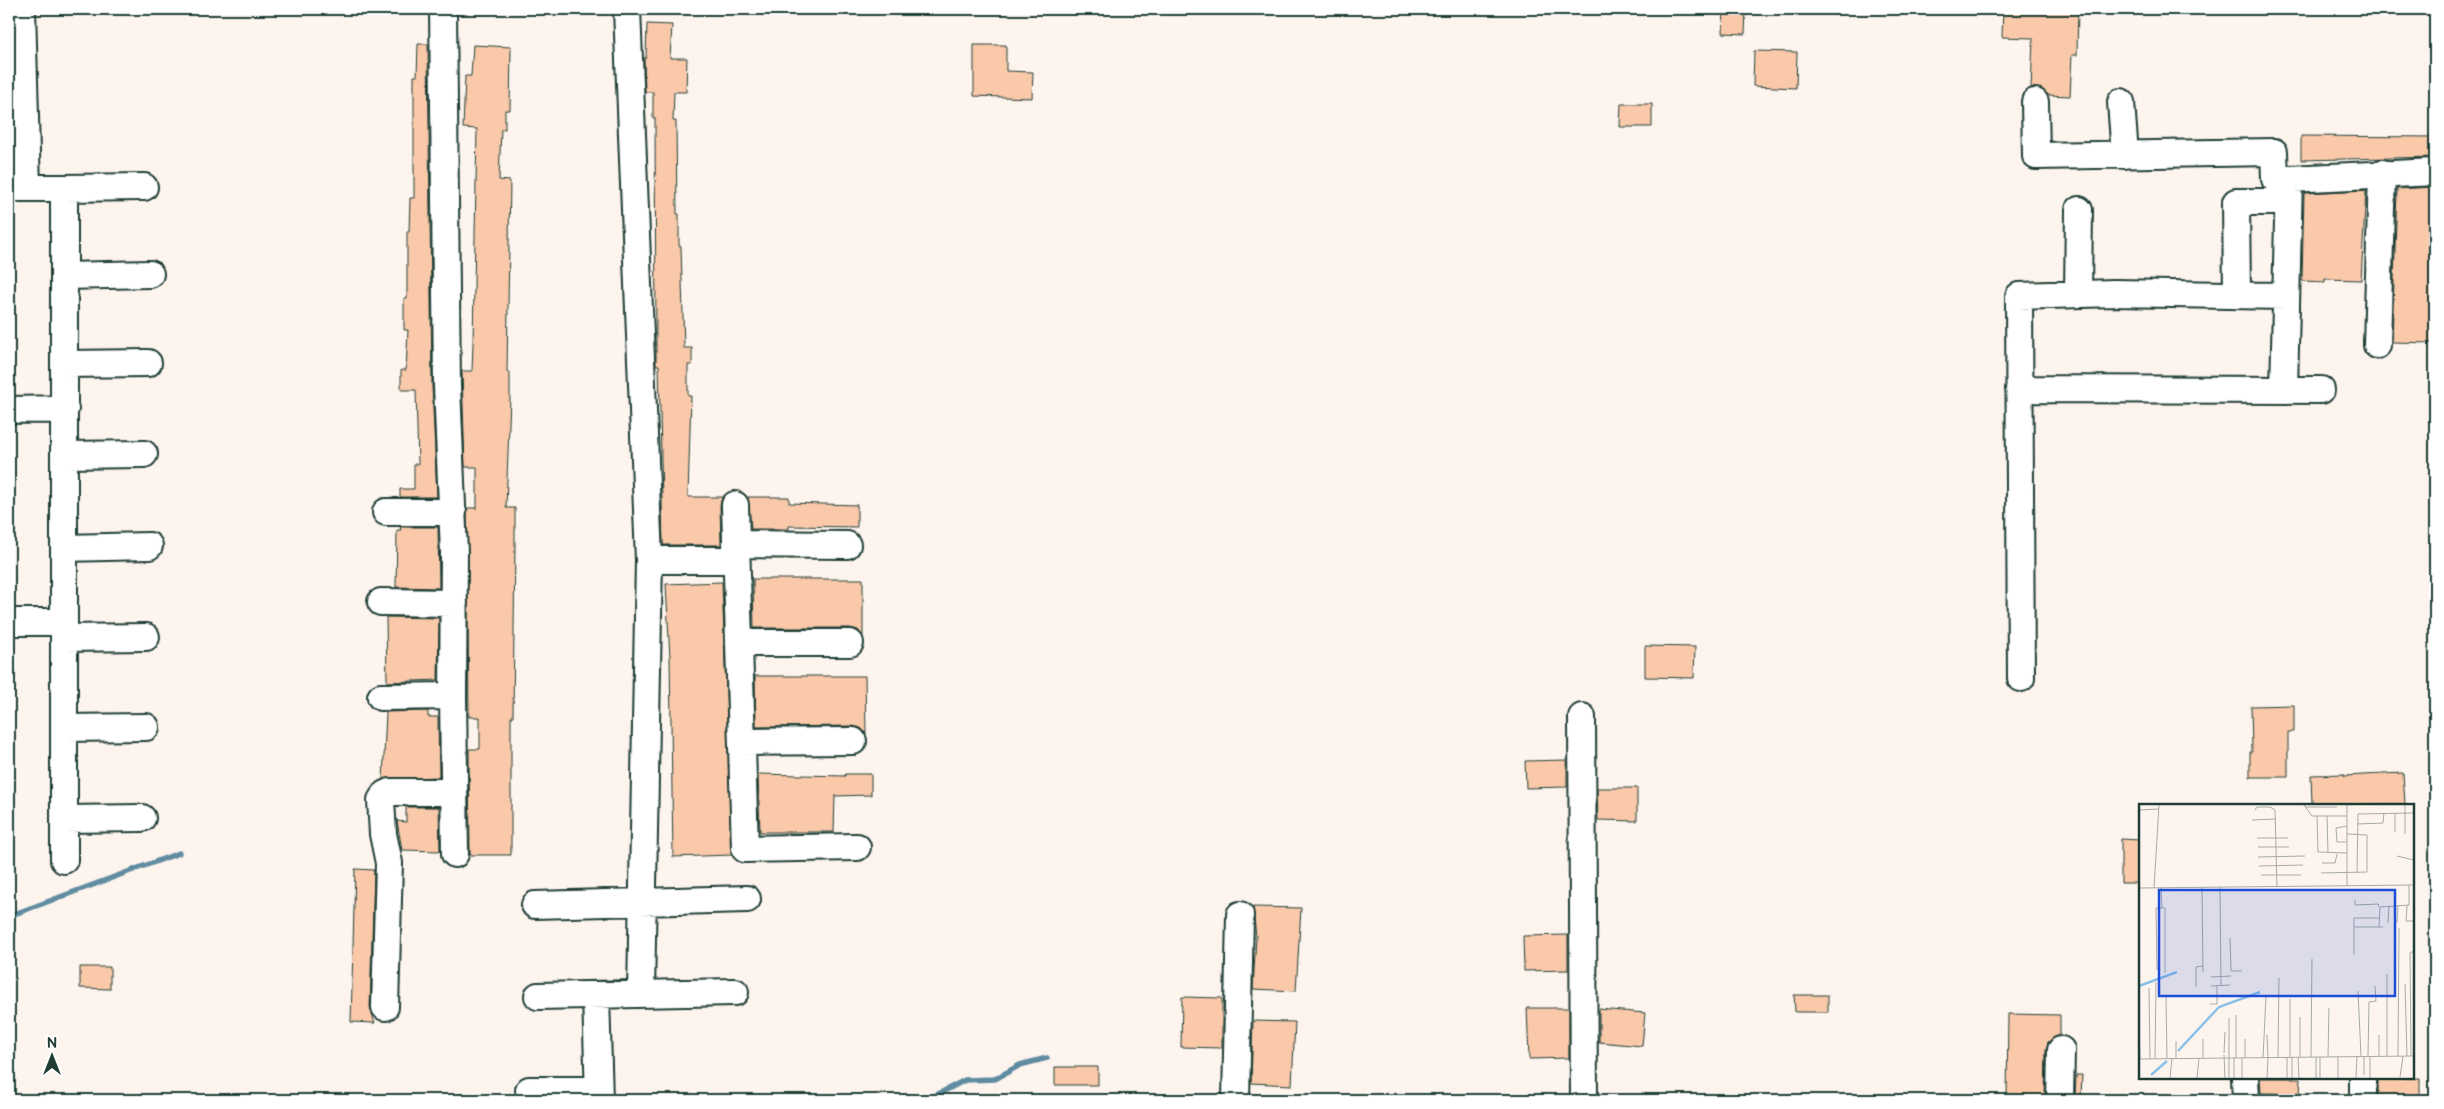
<svg xmlns="http://www.w3.org/2000/svg" width="2444" height="1109" viewBox="0 0 2444 1109" font-family="'Balsamiq Sans',sans-serif">
  <style>
    .lines { fill: none; stroke-linecap: round; stroke-linejoin: round }
    .stream { stroke: #608ca1; stroke-width: 5.5 }
    .building { fill: #f9c9a9; stroke: #1f3d34 }
    .minor-casing { stroke: #1f3d34; stroke-width: 30 }
    .minor { stroke: #fff; stroke-width: 26 }
    .inset-river { fill: none; stroke: #8bc1e9; stroke-width: 2.5 }
    .inset-road { fill: none; stroke: #a5aba4; stroke-width: 1 }
    .view { fill: #1d4ed8; fill-opacity: 0.15; stroke: #1d4ed8; stroke-width: 2.5 }
    .inset-edge { fill: none; stroke: #1f3d34; stroke-width: 2.5 }
  </style>
  <rect width="100%" height="100%" fill="#fef4ee"/>
  <filter id="ink" filterUnits="userSpaceOnUse"><feTurbulence type="fractalNoise" baseFrequency=".02" numOctaves="2"/><feDisplacementMap in="SourceGraphic" scale="10" xChannelSelector="R" yChannelSelector="G"/><feConvolveMatrix kernelMatrix="1 2 1 2 8 2 1 2 1" color-interpolation-filters="sRGB"/></filter>
  <g filter="url(#ink)">
    <g class="lines">
      <!-- stream -->
      <path class="stream" d="M9,916L179,853
        M927,1100L965,1080L995,1079L1020,1065L1047,1058"/>
    </g>
    <!-- building -->
    <path class="building" d="M1724,9H1746L1745,34L1723,33Z
      M2003,9H2078L2077,55H2072L2070,96L2048,95L2042,89L2031,88L2033,38L2002,37Z
      M647,24L672,25L670,58H687L686,92H674L673,121H676L677,214H679V246H681L684,348H692V365H688V396H691L688,497H722L720,505L721,545H663L659,365H656V348L655,118H653V92H645L644,58H646Z
      M418,44H428L432,386L437,497H400V489H414V464H418L416,390H401V370H406L408,330H404V298H407V232H409L410,198H414V76H417Z
      M473,45L511,47L510,110H505V129H501L499,180L510,181L507,372H510V397L506,508H515V544L513,717H511V855H470L469,749H480V717H469L467,508H477V467H465L462,371H472L473,343L477,129L463,128L465,76H471Z
      M974,45H1006V71L1033,72L1032,98L974,96Z
      M1754,51L1797,52L1796,88L1753,86Z
      M1621,104H1652V127H1620Z
      M2301,136L2435,137V157L2301,160Z
      M2435,187V343L2392,342L2397,189Z
      M2366,190L2361,280L2325,279V282L2302,281L2304,193Z
      M748,497H789V503L857,505V527L789,526V529H751Z
      M400,527H438L439,588L396,587L397,530H401Z
      M753,579H863V636L858,630L850,628H754Z
      M722,582L732,855L673,857L670,658L666,584Z
      M386,617L439,618L438,680L387,682Z
      M1645,646L1695,647L1694,678L1645,677Z
      M755,676H865L866,734L861,728L853,726L756,727Z
      M2294,705V732H2288V777H2250V752H2252L2251,706Z
      M428,711V717H438L439,777L383,779L386,712Z
      M1567,760V787L1526,788L1525,761Z
      M2403,773L2405,804L2312,805L2311,775L2344,774V776Z
      M758,774L845,776V774H871V795L835,796L834,832H760Z
      M1597,788H1637V821L1598,820Z
      M406,807H439L440,851L402,850L397,821L406,822Z
      M2121,839L2140,840V883H2121Z
      M355,869L374,870L370,1007L375,1023L351,1022Z
      M1253,907L1301,908L1296,991L1253,989L1256,937Z
      M1568,935V970L1524,971L1523,936Z
      M80,967H110V989L80,988Z
      M1794,995H1828V1012H1795Z
      M1182,997L1222,998V1048L1181,1047Z
      M1527,1008H1569V1058L1529,1059Z
      M1599,1009L1645,1013L1642,1046L1599,1042Z
      M2008,1014L2060,1015V1035L2048,1042L2046,1049L2045,1100L2007,1098Z
      M1253,1021L1295,1022L1292,1085L1251,1083Z
      M1055,1067H1098V1085H1055Z
      M2076,1075H2082L2081,1098H2075Z
      M2260,1078H2301L2300,1094L2261,1093Z
      M2378,1078H2420V1096L2378,1097Z"/>
    <g class="lines">
      <!-- minor casing -->
      <g class="minor-casing">
        <path id="minor" d="M22,9L27,188
          M443,9L447,386L454,553L453,696L455,854
          M627,9L649,560L641,994
          M2035,102L2036,156L2274,152L2275,179H2289
          M2121,102L2125,155
          M9,188H64V860
          M64,188L144,187
          M65,276L150,274
          M2078,294L2079,210
          M2237,295L2236,202H2288
          M2377,345L2382,173
          M65,364L148,363
          M2019,389L2321,390
          M2284,390L2289,179L2435,172
          M9,410L65,409
          M65,455L144,454
          M735,505L745,849L857,847
          M386,512H453
          M736,544L847,545
          M64,548L149,546
          M649,560H736
          M381,602L454,603
          M9,622H64
          M64,638L146,637
          M739,643H850
          M2021,678L2019,296L2114,293L2286,296
          M381,697L453,696
          M1582,717L1584,1100
          M64,728L146,727
          M742,742L853,741
          M64,819L142,818
          M535,905L747,899
          M596,995L599,1100
          M538,996L735,992
          M385,1007L389,863L383,834L381,800L385,794L390,792H454
          M2245,1078L2246,1100
          M2363,1078V1100
          M529,1090H598
          M1236,1100L1240,915
          M2060,1100L2061,1050"/>
      </g>
      <!-- minor -->
      <use href="#minor" class="minor"/>
    </g>
  </g>
  <!-- overview -->
  <g transform="translate(2139 804)">
    <rect width="275" height="275" fill="#fef4ee"/>
    <path class="inset-river" d="M0,182L38,168M39,247L80,203L121,188M12,271L28,257"/>
    <path class="inset-road" d="M165,1L173,12H208M208,1V82M266,1V30M166,3H198M0,6L20,5M116,6L118,3H131L136,6L138,83M178,12L179,48L208,49M188,12L189,49M113,16L137,15M218,20L244,19L245,9M208,22L197,24L198,38H208M256,28V9M118,34H149M119,43H150M258,52L275,56M119,53L166,52M183,59H196L198,50M120,62L164,61M182,69L228,68V31L208,30M218,69L219,10L275,9M122,71H162M63,83L64,168M81,83L82,181M0,84L275,81M15,84L20,1M22,84L23,104H26V169M216,96V101L239,100L240,103M268,102L267,117H275M249,119L250,102M258,119L259,102M215,123H244M240,123L241,103L270,101V81M91,134L92,167H103M215,151V114H240M18,166L17,104H23M248,170V252M72,173L92,172M266,180L268,252M72,182L91,181M57,183V163L64,162M10,184L11,255M219,187L222,252M27,193L28,254M71,200H78V182M90,214V274M0,225L1,255M128,231L129,254M64,235V254M85,249L86,228M85,251L86,274M199,252V274M229,252L230,198L237,197L236,182M231,252V274M240,252V231M259,252L260,124M272,252L271,149L275,147M148,253V274M151,253V195M153,253V274M159,253L160,274M161,253V213M172,253L173,155M189,253L190,204M16,254L17,178M37,254V237M95,254V274M97,254V211M106,254V235M124,254L127,192M139,254L140,174M0,255L275,252M225,271V252M261,273L264,252M31,274L33,254M58,274L60,254M103,274V254M128,274L129,254M177,274V253M181,274V253M217,274L218,252"/>
    <path class="view" d="M20,86H256V192H20Z"/>
    <rect width="275" height="275" class="inset-edge"/>
  </g>
  <!-- margin -->
  <rect width="2444" height="1109" fill="none" stroke="#fff" stroke-width="30"/>
  <rect x="15" y="15" width="2414" height="1079" fill="none" stroke="#1f3d34" stroke-width="2" filter="url(#ink)"/>
  <!-- north arrow -->
  <g transform="translate(52 1056)" stroke="#ffffff" stroke-width="4" paint-order="stroke">
  <path d="M0-4L9 19L0 12L-9 19Z" fill="#1f3d34"/>
  <text y="-8" font-size="14" font-weight="bold" text-anchor="middle" fill="#1f3d34">N</text>
  </g>
</svg>
